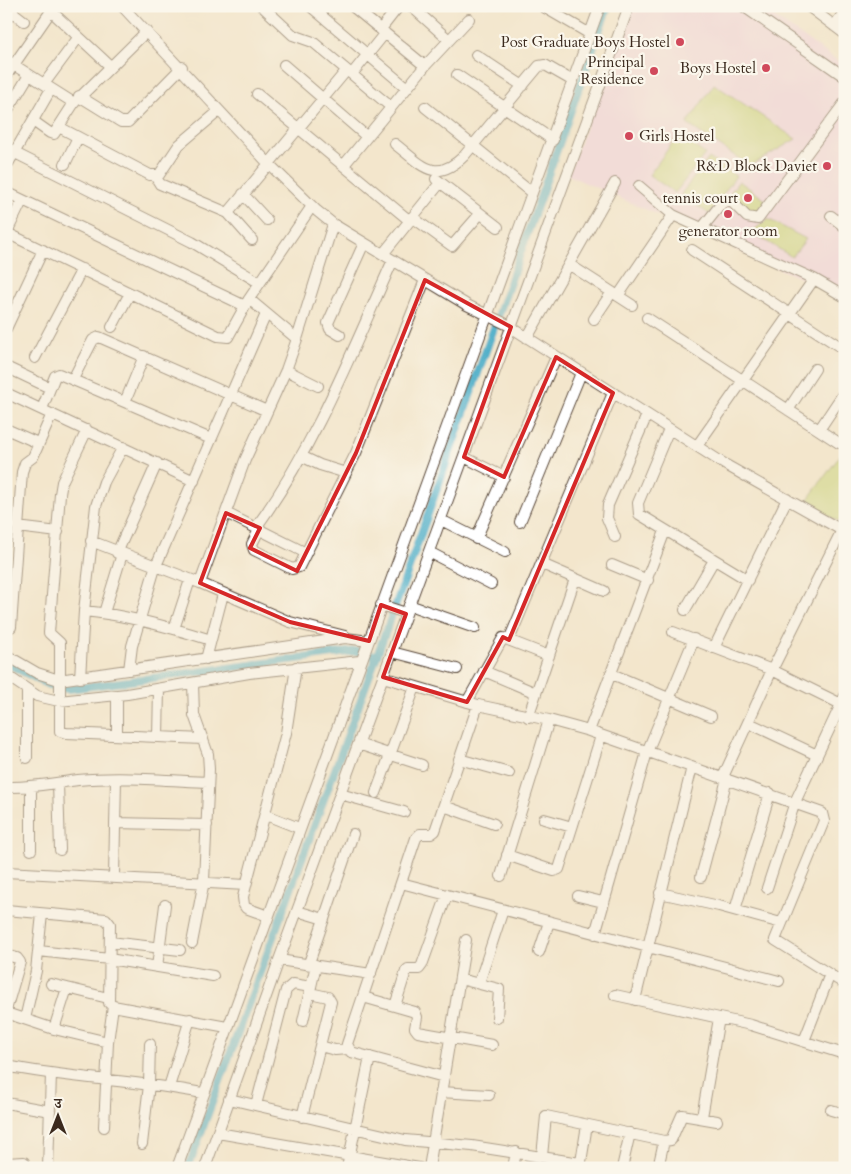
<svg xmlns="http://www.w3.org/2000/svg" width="851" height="1174" viewBox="0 0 851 1174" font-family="Cardo,'Noto Serif Devanagari',serif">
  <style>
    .built { fill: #f1d0e4 }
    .green { fill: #c5d375; stroke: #807e4a }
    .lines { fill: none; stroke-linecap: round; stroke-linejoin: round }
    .canal { stroke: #48acc7; stroke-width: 8 }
    .minor-casing { stroke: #574638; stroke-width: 12 }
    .minor { stroke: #fff; stroke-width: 10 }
    .marked { fill: none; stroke: #d62828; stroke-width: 4; stroke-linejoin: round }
    .poi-dot { fill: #d1495b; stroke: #fbf7ec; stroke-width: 2 }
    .labels { text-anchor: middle; stroke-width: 4.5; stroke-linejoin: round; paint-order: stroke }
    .poi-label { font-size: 15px; fill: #3b2a1e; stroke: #fbf7ec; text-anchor: end }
  </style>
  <rect width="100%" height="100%" fill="#fbf7ec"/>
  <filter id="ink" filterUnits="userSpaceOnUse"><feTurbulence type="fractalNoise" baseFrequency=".02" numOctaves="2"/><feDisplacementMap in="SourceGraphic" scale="10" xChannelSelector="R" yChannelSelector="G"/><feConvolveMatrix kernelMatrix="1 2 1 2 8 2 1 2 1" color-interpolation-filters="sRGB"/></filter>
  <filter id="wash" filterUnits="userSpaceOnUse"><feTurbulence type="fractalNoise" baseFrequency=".0096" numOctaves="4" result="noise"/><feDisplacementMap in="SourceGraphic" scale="20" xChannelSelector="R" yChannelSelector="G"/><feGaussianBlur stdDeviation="1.12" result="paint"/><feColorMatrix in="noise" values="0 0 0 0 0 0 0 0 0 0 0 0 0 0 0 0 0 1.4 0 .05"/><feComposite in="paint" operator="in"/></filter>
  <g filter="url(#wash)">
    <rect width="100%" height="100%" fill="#f3e6cc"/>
    <!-- built -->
    <path class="built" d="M631,6H759L845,66V298L568,175Z"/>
    <!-- green -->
    <path class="green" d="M714,84L796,139L750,166L687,124Z
      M678,135L705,154L675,193L649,175Z
      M709,158L736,176L709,214L681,194Z
      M739,181L767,201L756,216L728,196Z
      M768,219L806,239L792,257L751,232Z
      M845,449V525L805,503Z"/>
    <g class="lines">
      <!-- canal -->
      <path class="canal" d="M6,663L52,687L69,689L356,651L377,656
        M188,1168L400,593L608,6"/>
    </g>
  </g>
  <g filter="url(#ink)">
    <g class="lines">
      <!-- minor casing -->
      <g class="minor-casing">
        <path id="minor" d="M122,6L268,163L317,211L333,224L467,305L506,324L726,465L845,532
          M262,6L293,35L313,42L391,107
          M310,6L407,88
          M352,6L425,66
          M411,6L449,40
          M542,6L590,34
          M743,6L845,77
          M808,6L845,34
          M6,7L24,21
          M51,11L109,65
          M834,26L845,11
          M381,29L399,6
          M476,55L523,86
          M6,60L74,103
          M284,65L366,136
          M352,74L385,33
          M457,75L553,140
          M6,76L51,11L48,6
          M44,84L78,38
          M257,94L410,221
          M79,96L121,122H128L182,67
          M425,107L532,193
          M6,113L29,75
          M33,121L50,133L54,134L74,103L147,31
          M59,127L150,175H159L179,145L219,111
          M395,144C421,164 434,185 464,156L539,66L545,65L573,81
          M15,153L192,242L260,283
          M65,164L78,137
          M344,165L425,66L469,19
          M6,167L51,89
          M155,176L160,184L228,213L346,71
          M436,179L498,227
          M639,186L673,215L814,279L845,297
          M6,192L245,306
          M243,194L267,220
          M228,213L252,240
          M831,216L845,227
          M412,217L452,246L480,214
          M702,228L722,203L730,200L747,217L758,219L845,102
          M7,233L218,336L228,337L249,299L312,206
          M6,234L22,201
          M692,250L845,350
          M383,254L440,183
          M570,265L632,305
          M618,296L673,215
          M249,299L297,339
          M647,318L839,443
          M594,319L612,292
          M112,327L130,293
          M6,329L43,250
          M340,335L330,329L328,323L364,243
          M527,338L615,183
          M35,358L82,269
          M6,367L50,388
          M286,370L318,386
          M73,379L93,340L99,337L267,411
          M6,393L194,481
          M125,402L144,356
          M42,409L55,376L59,374L211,439
          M788,410L815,369
          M6,429L38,443
          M669,429L638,503L639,514L748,580
          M87,430L62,482L60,494L49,633L60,643V731L66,733L158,737
          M819,430L845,391
          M697,446L814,279
          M301,456L320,465L346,473
          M464,457L504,477
          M226,513L306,553
          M441,520L505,552
          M520,522L581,373
          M257,526C315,446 352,351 393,260
          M17,527L58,532
          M260,528L252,544L254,550L292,569L299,567L356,453L425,280
          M615,537L607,518L608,505L647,415
          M476,539L556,357
          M91,541L200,583L290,622L345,636
          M429,552L491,584
          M117,553L157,463
          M542,564L604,591
          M612,565L648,580
          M200,583L245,460L286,370L297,339L333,224
          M381,605L406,613
          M409,605L475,628
          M685,610L714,560
          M84,611C127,615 170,627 211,640
          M104,613L122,554
          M11,627L22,472L25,463L33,457L52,414
          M174,629L190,580
          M673,632L772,670L841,704
          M509,640L613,393
          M714,648L787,499
          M392,652L457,669
          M6,655L37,673L59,680L345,638L369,641
          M206,659L223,594
          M129,670L132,646L155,568L266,314
          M484,671L536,693
          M612,674L711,716
          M6,675L37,696L59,701L127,694L249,673L360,661
          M383,677L478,705L549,720L589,731L822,813L824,821L775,940L845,984
          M80,678L84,611L96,506L104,482L123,447
          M159,689L158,737L203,739
          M467,702L503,638L549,656
          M528,717L575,579
          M749,723L817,755
          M589,731L665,531
          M117,735V696
          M358,744L422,765
          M27,758V690
          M459,759L509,773
          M723,777L772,670L842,530
          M58,783L60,850
          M6,787C31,788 54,783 78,780C121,776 165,780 208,782
          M31,788V850
          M376,793L415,687
          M340,794L404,812
          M444,806L494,824
          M266,815L299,828
          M544,819L572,827
          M115,823L207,825
          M507,855L554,871L559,869L601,736
          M6,872L246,885
          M114,876L116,779
          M501,876L549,720
          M701,877L727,779
          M401,883L779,981
          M767,888L795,802L845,696
          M660,893L719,906L781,923
          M578,896L603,902
          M6,910L106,919L110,924L109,1003L113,1006L227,1027
          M735,910L770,793
          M297,911L324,919
          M268,916L246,908L244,905L243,897L286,733L296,667
          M595,934L647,752L694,639
          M110,942L180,950
          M192,943L204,881L209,769L208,754L194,715L193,683
          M39,951L109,959L213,976
          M539,952L549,922
          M6,955L17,958L20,962L6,1010
          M279,960L371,974
          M309,963L353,834
          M157,967L165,905
          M460,979L499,989L497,1018
          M479,983L503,910
          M51,984L108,998
          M615,995L751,1025L844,1054L845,1051
          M363,997L415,1012L417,1017L415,1028L418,1032L492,1045
          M635,1000L692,767
          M395,1006L406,971L408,969H419L422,965L447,895
          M6,1013L54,1029L108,1042
          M25,1019L36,971L42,914
          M303,1021L316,965
          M54,1029L67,988
          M804,1041L830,974
          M320,1046L335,1050L348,1049
          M6,1066C71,1079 138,1080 202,1093
          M444,1077L351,1052L347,1044L416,838L420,834H431L435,831L478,705
          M169,1087L190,1019
          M441,1092L489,1095
          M229,1099L405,1140L472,1146L580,1163
          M6,1103L50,1111
          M256,1105L286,990L293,984L311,987
          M831,1110L845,1114
          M302,1117L331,1002L328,997L310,993
          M702,1117L719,1018
          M104,1127L108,1042L113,1006
          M218,1133L419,1168
          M142,1144L149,1085L150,1044
          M542,1156L546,1116L664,1141L671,1140L682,1115L717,1121
          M6,1163L24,1162
          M48,1168L51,1074
          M177,1168L600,6
          M205,1168L279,960L629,6
          M347,1168L370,1057
          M429,1168L466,940
          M513,1168L516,1152
          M580,1168L587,1125
          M622,1168L630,1133
          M658,1168L664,1141"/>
      </g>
      <!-- minor -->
      <use href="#minor" class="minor"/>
    </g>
  </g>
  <!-- marked area -->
  <path d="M0 0H851V1174H0ZM425,280L511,327L464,457L504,477L556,357L613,393L509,640L503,637L467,702L383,677L406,614L381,605L369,641L290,622L200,583L226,513L260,528L250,548L297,571L356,453Z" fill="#f3e6cc" fill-opacity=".55" fill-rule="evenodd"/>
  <path class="marked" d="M425,280L511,327L464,457L504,477L556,357L613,393L509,640L503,637L467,702L383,677L406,614L381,605L369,641L290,622L200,583L226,513L260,528L250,548L297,571L356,453Z"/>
  <!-- markers -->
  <g class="poi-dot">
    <circle cx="680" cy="42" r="5"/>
    <circle cx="766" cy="68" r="5"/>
    <circle cx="654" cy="71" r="5"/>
    <circle cx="629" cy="136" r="5"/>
    <circle cx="827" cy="166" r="5"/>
    <circle cx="748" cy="198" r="5"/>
    <circle cx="728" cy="214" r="5"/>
  </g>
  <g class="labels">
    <!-- poi labels -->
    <g class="poi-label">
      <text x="670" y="47">Post Graduate Boys Hostel</text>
      <text x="644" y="67">Principal<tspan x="644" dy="17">Residence</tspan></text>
      <text x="756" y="73">Boys Hostel</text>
      <text x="639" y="141" text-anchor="start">Girls Hostel</text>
      <text x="817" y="171">R&amp;D Block Daviet</text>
      <text x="738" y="203">tennis court</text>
      <text x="728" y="236" text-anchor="middle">generator room</text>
    </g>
  </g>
  <!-- margin -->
  <rect width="851" height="1174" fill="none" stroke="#fbf7ec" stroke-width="25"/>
  <!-- north arrow -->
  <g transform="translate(58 1116)" stroke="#fbf7ec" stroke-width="4" paint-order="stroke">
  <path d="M0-4L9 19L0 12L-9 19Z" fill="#3b2a1e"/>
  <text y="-8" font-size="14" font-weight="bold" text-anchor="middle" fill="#3b2a1e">उ</text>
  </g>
</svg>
